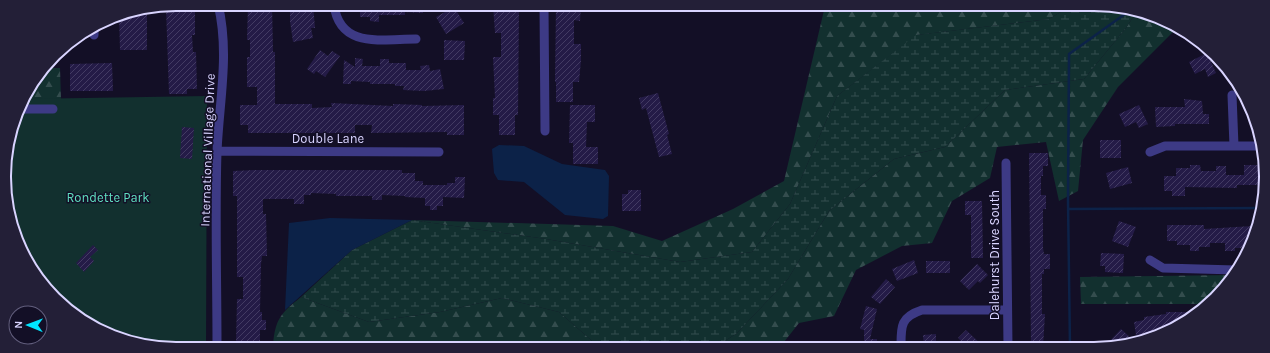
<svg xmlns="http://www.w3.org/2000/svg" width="1270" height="353" viewBox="0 0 1270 353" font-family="Karla,sans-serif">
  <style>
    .forest { fill: url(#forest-firs) }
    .wetland { fill: url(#wetland-marsh) }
    .park { fill: #12302f }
    .water { fill: #0c2248 }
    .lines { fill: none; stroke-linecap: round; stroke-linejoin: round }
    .stream { stroke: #0c2248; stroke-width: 2.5 }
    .building { fill: url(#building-hatch) }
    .street { stroke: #3d3a85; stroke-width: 9 }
    .labels { text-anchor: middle; stroke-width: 3; stroke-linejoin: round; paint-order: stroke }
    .street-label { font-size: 13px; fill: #d9d4ff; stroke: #130f26 }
    .park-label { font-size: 13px; fill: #5fe0c0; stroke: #130f26 }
    .rim { fill: none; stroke: #d9d4ff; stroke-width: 2 }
  </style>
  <defs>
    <pattern id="forest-firs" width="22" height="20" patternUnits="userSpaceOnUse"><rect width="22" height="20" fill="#12302f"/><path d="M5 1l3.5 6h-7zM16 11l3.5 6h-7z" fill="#344d4e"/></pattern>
    <pattern id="wetland-marsh" width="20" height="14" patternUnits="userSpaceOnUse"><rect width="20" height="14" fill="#12302f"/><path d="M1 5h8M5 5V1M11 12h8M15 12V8" fill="none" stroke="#344d4e"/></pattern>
    <pattern id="building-hatch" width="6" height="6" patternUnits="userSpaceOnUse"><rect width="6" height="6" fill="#241b47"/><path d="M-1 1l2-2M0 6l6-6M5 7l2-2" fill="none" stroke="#433b63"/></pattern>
  </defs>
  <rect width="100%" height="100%" fill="#130f26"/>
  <!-- forest -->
  <path class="forest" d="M825,6L1069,7L1049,19L917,35L837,96L790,204L752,252L680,262L546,239L412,220L613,226L662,241L733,209L784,181Z
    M1137,11L1179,29L1173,32L1118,87L1083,140L1078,191L1059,201L1046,142L997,147L990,178L952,201L932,243L902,246L856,270L834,316L799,323L780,347H715L736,334L788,279L829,211L894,159L945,147L1005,90L1084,79L1126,28Z
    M47,68H60L61,99H23Z
    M1232,275L1215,299L1207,304H1081L1080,277Z
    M301,297L369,322L440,312L502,298L559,312L599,347L541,346L476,342V346H273C275,319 281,313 301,297Z"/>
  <!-- wetland -->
  <path class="wetland" d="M1069,7H1127L1137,11L1126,28L1084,79L1005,90L945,147L894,159L829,211L788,279L736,334L715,347H599L559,312L502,298L440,312L369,322L301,297L352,250L412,220L546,239L680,262L752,252L790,204L837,96L916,35L1049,19Z"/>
  <!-- park -->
  <path class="park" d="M207,96L206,346H143L90,326L40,281L10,221L4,165L23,99Z"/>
  <!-- water -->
  <path class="water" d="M499,145L524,146L562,164L605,170L609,176L608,216L603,219L565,215L524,182L498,180L494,173L492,149Z
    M330,218L412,220L352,250L285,310L289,223Z"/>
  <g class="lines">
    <!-- stream -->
    <path class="stream" d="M1068,209L1263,208
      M1070,347L1068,201L1069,54L1132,9"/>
  </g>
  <!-- building -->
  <path class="building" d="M248,4H272L273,52H275V104H312V108L332,107L331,103L393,106V104L422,105V106L464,105V135H447V132L371,133L372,125H355V133H248V125H240V105H257V87H247V57H250V40H247Z
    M290,4H313L315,28H311L313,38L293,42L290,21Z
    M360,5H423V13L405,12V15H379V22L370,21V17H360Z
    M493,5H519L518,115H515V135H499V115H493V98H495L493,57H501V33H495Z
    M556,5H581L580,21L574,20V44H581V60L579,82H573V102H556V82H555Z
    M195,7V35H192L193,52H196L197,89H187V94H169L166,8Z
    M454,7L464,23L446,34L436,17Z
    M147,10V50H120L119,15Z
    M444,40L465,41L464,60H444Z
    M320,50L328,56L332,51L340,56L325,77L316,71L314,74L307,69Z
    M1207,53L1216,73L1208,77L1205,69L1195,74L1189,62Z
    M355,58L363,59L362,66H380V59H389V63H406V70H421L420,66L429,65L430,71L440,69L444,89L424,91L403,90L404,86H395V84H370V82L351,81V84H343L344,60L355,67Z
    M112,63L113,91H70V64Z
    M658,93L669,134L667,135L672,154L659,157L646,108L642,110L639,98Z
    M1184,99L1202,101L1203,114H1209V124H1175V126L1156,127L1155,107H1185Z
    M570,105H595V122H587L586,147H598V164H573V143H569Z
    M1139,105L1148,124L1139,128L1136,122L1125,127L1119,114Z
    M182,127L194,128L192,159L180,158Z
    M1100,140H1121V158H1100Z
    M1029,153H1048V166H1043V176H1041V195H1046V209H1043V248L1044,254H1050V269H1044V274H1042V314H1045L1043,347H1031Z
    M1190,165H1200L1201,171H1216V166H1226V175H1244V165H1262V185H1237V188L1185,187V196H1172V191H1164V176H1176V168H1190Z
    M1128,167L1132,183L1110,189L1106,173Z
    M254,170H402V173H415V181H423V185H447V183H455V177H465L464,198L443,197V206H437V210H430V206H425V198L405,197V196L382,195V200H372V196H336V194L311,193V195H304V204H294V199H263V214H266L267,256H262L261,264L260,312H262V320H266V330H260V346H244V344H236L237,299H243V277H237V196H233V171Z
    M628,190H641V211H622V194H628Z
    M965,201H982L983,258H971V215H965Z
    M1119,221L1136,227L1128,247L1112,241Z
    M1167,225H1204V229L1252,226V233H1255L1250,248H1235V251H1225V243H1210V247H1199V251H1190V245H1177V241H1167Z
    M93,245L98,250L90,257L94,261L84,272L76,263Z
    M1101,253L1124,254L1123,273L1105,272V266H1100Z
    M914,260L918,273L897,281L892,269Z
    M926,261H950V273H926Z
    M977,264L988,275L980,283L978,281L969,290L960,281Z
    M886,279L895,287L880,304L871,297Z
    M866,306L877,309L870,339H877V347H864V330L860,329Z
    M1166,312H1197L1176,326H1160V333L1136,335L1134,322L1144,320V317L1166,314Z
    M1121,329L1131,338L1125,345L1116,348H1103Z
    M966,330L984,347H967L958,338Z
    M936,334V347H924L923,335Z"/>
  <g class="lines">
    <!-- street -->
    <path class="street" d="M334,5C340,49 382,39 416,39
      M544,5L545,131
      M94,35V28
      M1232,95L1234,146
      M20,109H53
      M217,151L439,152
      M1150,152L1165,146H1263
      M1006,163L1008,347
      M1150,260L1163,268L1236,270
      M217,346C217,281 215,216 217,152C219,102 230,54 218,4
      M901,347C901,327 900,317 922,310H1007"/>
  </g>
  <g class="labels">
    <!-- street labels -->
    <g class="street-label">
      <text x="328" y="143">Double Lane</text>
      <text transform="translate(207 150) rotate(-88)" y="5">International Village Drive</text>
      <text transform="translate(994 255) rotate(-90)" y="5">Dalehurst Drive South</text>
    </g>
    <!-- park labels -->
    <g class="park-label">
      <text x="108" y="202">Rondette Park</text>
    </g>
  </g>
  <!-- crop -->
  <path d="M0 0H1270V353H0ZM176 11H1094A165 165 0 0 1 1259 176V177A165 165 0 0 1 1094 342H176A165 165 0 0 1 11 177V176A165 165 0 0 1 176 11Z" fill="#231f37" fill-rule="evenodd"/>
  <path class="rim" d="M176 11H1094A165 165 0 0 1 1259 176V177A165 165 0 0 1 1094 342H176A165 165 0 0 1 11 177V176A165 165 0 0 1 176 11Z"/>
  <!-- north arrow -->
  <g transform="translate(28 325) rotate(271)"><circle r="19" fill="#130f26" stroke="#625e7d"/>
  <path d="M0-3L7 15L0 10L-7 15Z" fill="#00e5ff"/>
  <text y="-6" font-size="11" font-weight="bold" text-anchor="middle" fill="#d9d4ff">N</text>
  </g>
</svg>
